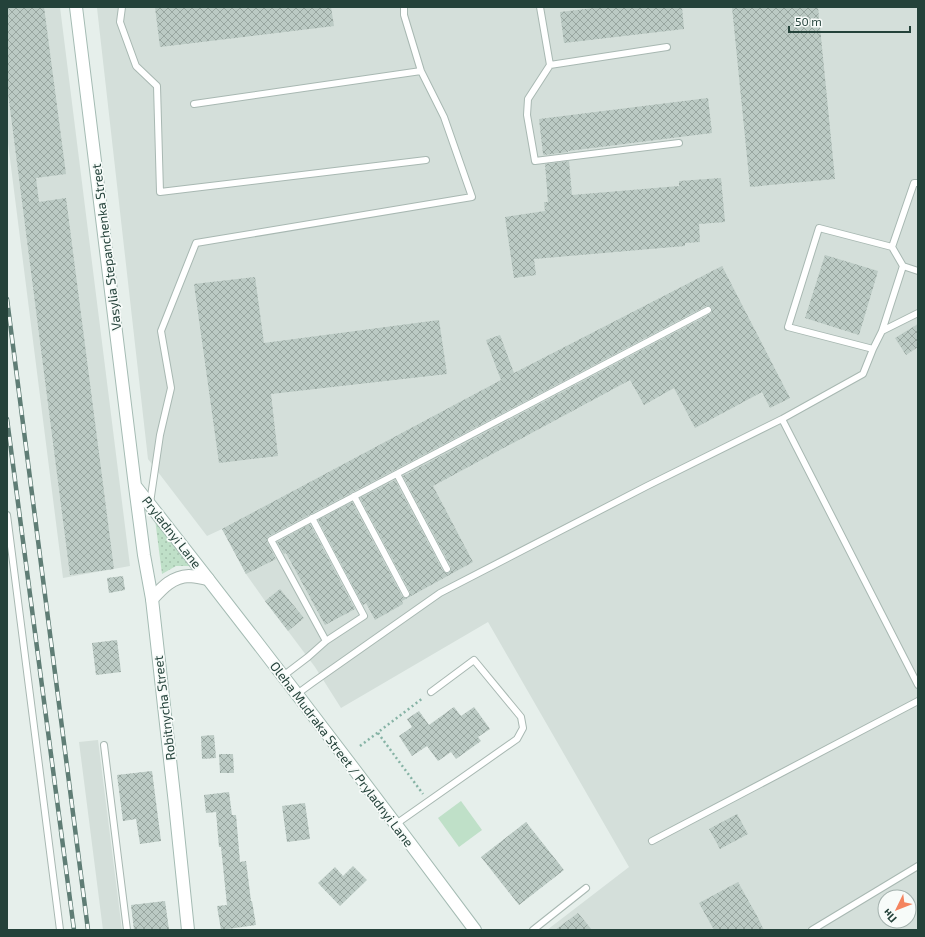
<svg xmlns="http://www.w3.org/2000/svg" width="925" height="937" viewBox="0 0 925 937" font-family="'Exo 2',sans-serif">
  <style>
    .built { fill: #d4dfda; fill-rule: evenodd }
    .grass { fill: url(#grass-dots) }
    .green { fill: #bfe0c8 }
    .building { fill: url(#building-cross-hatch) }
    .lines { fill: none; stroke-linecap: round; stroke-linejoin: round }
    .lane-casing { stroke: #a8b8b2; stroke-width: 8 }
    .street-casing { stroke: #a8b8b2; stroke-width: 14 }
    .secondary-casing { stroke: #a4bbb3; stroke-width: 14 }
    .path { stroke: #86b3a5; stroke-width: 2.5; stroke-dasharray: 2 3; stroke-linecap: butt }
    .lane { stroke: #fff; stroke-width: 6 }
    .street { stroke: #fff; stroke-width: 12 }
    .secondary { stroke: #fff; stroke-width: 12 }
    .rail-casing { stroke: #5f7d75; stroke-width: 4.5 }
    .rail { stroke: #f7fbf9; stroke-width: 3; stroke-dasharray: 9; stroke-linecap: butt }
    .labels { text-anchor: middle; stroke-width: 3.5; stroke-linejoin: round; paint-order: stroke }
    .street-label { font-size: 13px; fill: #24423a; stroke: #f7fbf9 }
  </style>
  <defs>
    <pattern id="grass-dots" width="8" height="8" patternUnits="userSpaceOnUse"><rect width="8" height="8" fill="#bfe0c8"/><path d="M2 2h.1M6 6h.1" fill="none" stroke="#a4c1ad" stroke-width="1.8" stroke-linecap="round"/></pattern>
    <pattern id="building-cross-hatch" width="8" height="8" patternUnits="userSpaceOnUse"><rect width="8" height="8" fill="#bbcac4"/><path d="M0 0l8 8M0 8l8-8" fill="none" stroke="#98a6a0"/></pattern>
  </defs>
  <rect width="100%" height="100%" fill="#e6efeb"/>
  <!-- built -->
  <path class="built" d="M7,7H60L130,566L63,578L7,135Z
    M97,7H918V930H547L629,867L488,622L341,708L315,667L288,631L265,601L246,574L222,529L207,536L148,459L97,8ZM885,897H909V921H885Z
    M98,740L122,930H103L79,742Z"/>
  <!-- grass -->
  <path class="grass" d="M155,519L191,566H176L162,574Z"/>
  <!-- green -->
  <path class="green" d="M461,801L482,830L459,847L438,818Z"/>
  <!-- building -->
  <path class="building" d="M7,7H44L66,174L36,178L39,202L66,198L114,569L70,575L7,85Z
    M155,7H331L334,26L160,47Z
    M602,7H682L684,29L564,43L560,12Z
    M732,7H818L835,179L750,187Z
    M708,98L712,133L568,151V152L544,155L543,154L539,119Z
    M569,161L572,195L679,186V181L721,178L725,222L699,224L700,242L685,243V246L534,259L536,275L514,278L505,217L545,211L544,202H548L545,164Z
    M825,255L878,271L859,335L805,318Z
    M722,266L790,398L770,408L762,392L695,428L674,388L644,405L630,380L433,486L473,562L402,601L403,604L375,620L366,603L363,605L318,520L352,502L402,596L405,598H408L410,595V592L360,498L395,480L443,571L446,573H449L451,570V567L403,476L710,314L712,312V308L710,306H706L269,536L267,538V542L276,559L246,574L222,529L501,380L486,340L500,335L514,373Z
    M255,277L264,343L439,320L447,374L271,394L278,456L219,463L194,284Z
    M918,324V347L906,355L895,338Z
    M310,524L355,609L325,625L286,553L284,554L277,542Z
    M123,576L125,590L109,593L107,578Z
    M280,589L304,618L288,631L265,601Z
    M117,640L121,672L96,675L92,643Z
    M454,707L461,716L474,707L490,729L478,737L481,741L456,759L451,752L438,761L427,746L412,756L399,736L412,727L407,719L419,711L429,725Z
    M214,735L216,758L202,759L201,736Z
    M219,754H233L234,773H220Z
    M152,771L161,841L140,844L136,819L123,821L117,775Z
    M229,792L232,815H236L240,862L246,861L251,901H252L256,925L221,930L217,906L227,905L221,847H219L216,812L206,813L204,795Z
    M305,803L310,839L287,842L282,806Z
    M737,814L748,834L720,849L709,829Z
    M526,822L564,870L519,905L481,857Z
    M353,866L367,880L340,906L318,883L335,867L343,876Z
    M738,882L757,916L764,930H714L699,903Z
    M165,901L169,930H134L131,905Z
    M578,913L592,930H555Z"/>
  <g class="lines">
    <!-- lane casing -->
    <g class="lane-casing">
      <path id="lane" d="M122,7L120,22L136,66L157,86L160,192L426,160
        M540,7L550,65L528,99L527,115L535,161L679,143
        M550,65L667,47
        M194,104L421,71
        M892,247L914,183H918
        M903,266L918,271
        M873,349L788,327L819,228L892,247L903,266L882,331
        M782,419L918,685
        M397,474L447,569
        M354,496L406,594
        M150,503L160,435L171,388L161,331L196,243L472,197L444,117L421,71L404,15V7
        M7,515L60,930
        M312,518L364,616L326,641
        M283,676L308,657L326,641L271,540L708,310
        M297,694L312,683L440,593L647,486L782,419L863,374L873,349L882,331L918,313
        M104,745L127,930
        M396,824L517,739L523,728L521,717L474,660L431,692
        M652,841L918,701
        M533,930L586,888
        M812,930L918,866"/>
    </g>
    <!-- street casing -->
    <g class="street-casing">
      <path id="street" d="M152,599C163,587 172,577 189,576C195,576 202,578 208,579"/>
    </g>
    <!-- secondary casing -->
    <g class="secondary-casing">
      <path id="secondary" d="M76,7L135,486L144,555L152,599L175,804L188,930
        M136,487C251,633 364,781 475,930"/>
    </g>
    <!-- path -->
    <path class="path" d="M378,733L423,794
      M360,746L423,698"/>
    <!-- lane -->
    <use href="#lane" class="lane"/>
    <!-- street -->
    <use href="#street" class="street"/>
    <!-- secondary -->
    <use href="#secondary" class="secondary"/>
    <!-- rail casing -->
    <g class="rail-casing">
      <path id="rail" d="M7,299L88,930
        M7,419L74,930"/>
    </g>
    <!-- rail -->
    <use href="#rail" class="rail"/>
  </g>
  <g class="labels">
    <!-- street labels -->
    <g class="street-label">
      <text transform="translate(106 247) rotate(-97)" y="5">Vasylia Stepanchenka Street</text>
      <text transform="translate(172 532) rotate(52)" y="5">Pryladnyi Lane</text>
      <text transform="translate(164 708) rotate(-97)" y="5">Robitnycha Street</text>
      <text transform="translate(342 754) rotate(53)" y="5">Oleha Mudraka Street / Pryladnyi Lane</text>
    </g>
  </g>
  <!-- border -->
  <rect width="925" height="937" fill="none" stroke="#24423a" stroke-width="16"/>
  <!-- north arrow -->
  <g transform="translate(897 909) rotate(227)"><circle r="19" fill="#f7fbf9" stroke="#a3b1ad"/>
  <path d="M0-3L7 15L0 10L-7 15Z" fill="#f4845f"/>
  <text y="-6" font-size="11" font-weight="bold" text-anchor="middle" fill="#24423a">Пн</text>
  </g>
  <!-- scale -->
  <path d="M789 26v6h121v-6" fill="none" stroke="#24423a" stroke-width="2"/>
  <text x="795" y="26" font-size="12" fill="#24423a" stroke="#f7fbf9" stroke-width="3" paint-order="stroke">50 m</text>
</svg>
